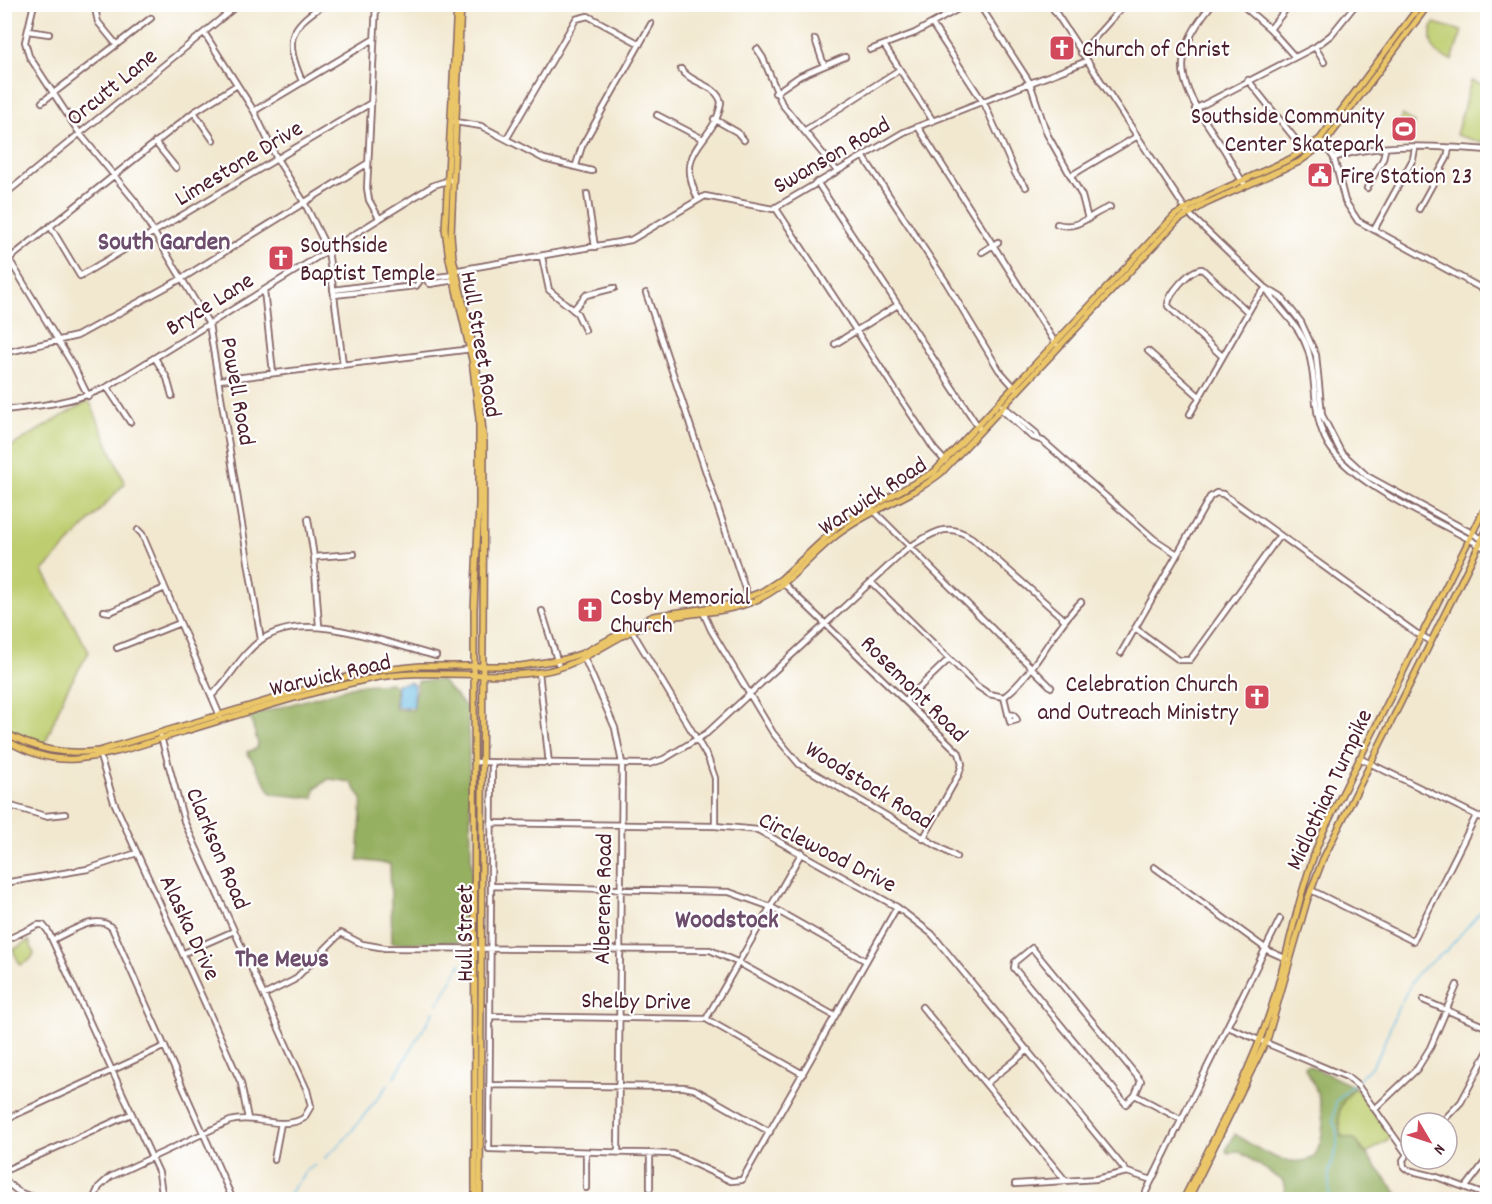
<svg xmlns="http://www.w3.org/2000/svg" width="1492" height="1204" viewBox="0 0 1492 1204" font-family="Dekko,sans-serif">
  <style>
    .green { fill: #becd6f; stroke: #84764d; stroke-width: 1.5 }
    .forest { fill: #96b062; stroke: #706846; stroke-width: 1.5 }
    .water { fill: #67bbe3; stroke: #586d87; stroke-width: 1.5 }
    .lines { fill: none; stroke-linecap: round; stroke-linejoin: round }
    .stream { stroke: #67bbe3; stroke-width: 1.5 }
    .minor-casing { stroke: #856565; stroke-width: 8 }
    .major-casing { stroke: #856565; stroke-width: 8 }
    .minor { stroke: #fff; stroke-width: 4.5 }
    .major { stroke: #ebc669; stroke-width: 5 }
    .labels { text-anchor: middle; stroke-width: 4.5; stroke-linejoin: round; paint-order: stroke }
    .poi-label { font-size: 24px; fill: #4a1f2b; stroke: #fff; text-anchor: start }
    .street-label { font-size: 24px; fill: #4a1f2b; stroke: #fff }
    .neighbourhood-label { font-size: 26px; font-weight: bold; fill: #6d4d6c; stroke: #fff }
  </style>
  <rect width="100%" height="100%" fill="#fff"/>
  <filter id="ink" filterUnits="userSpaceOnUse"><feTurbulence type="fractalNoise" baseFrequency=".0167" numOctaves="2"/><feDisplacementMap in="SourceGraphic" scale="12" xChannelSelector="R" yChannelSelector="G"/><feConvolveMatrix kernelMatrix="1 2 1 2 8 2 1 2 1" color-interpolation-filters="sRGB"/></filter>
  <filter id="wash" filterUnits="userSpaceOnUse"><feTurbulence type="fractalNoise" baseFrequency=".008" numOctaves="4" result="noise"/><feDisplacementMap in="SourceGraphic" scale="24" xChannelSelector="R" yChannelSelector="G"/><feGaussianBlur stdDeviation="1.35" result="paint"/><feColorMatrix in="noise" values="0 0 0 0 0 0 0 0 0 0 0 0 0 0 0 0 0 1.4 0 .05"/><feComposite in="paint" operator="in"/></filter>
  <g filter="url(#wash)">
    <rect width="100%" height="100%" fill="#f2e8d0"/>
    <!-- green -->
    <path class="green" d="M1434,23L1462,31L1452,60C1433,57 1426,40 1434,23Z
      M1471,81L1487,86V127L1483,143L1456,135Z
      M1403,115L1414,123L1409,141L1396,142L1391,140Z
      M89,400L125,483L43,571L89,652L65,693L44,746L5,728V450Z
      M29,940L34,954L30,960L20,965L13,950Z
      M1355,1087L1391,1137L1367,1154L1354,1139L1341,1136C1337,1111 1337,1106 1355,1087Z"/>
    <!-- forest -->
    <path class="forest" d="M441,680L466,707L468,713L473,937L466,942L392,943L390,864L358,860L362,799L351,782L329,779L315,788L314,798L272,794L247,752L256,749L258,744L250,716L358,685L391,683L396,687L395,709L413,710L418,681Z
      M1308,1065L1355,1087C1337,1106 1337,1111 1341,1136L1354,1139L1402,1199H1283L1285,1190L1283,1181L1238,1151L1228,1154L1226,1150L1235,1134C1257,1149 1288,1171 1314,1157C1327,1134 1324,1111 1315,1087C1313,1079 1305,1074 1305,1066Z"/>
    <!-- water -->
    <path class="water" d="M410,682L414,685V707H397V684Z"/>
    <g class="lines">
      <!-- stream -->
      <path class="stream" d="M438,1004L461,964
        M394,1078L434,1011
        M324,1159L346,1138L389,1084
        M284,1200L307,1170L315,1165
        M1329,1200V1171L1337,1147V1132L1333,1121L1336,1101L1370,1068L1379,1055L1398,1008L1417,973L1447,950L1488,903"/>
    </g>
  </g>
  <g filter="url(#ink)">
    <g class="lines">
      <!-- minor casing -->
      <g class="minor-casing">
        <path id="minor" d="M34,4L25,42L29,56L80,134L135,201L209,324L261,640
          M94,4L98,22L116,44
          M376,4L367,188L369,200L379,218
          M979,4L1030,83L1047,134L1082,196L1088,219
          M1050,4L1188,213L1266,288L1282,298L1301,322L1316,355L1322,415L1341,452L1367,476L1488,542
          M1113,4L1118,12
          M1212,4C1163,65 1183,88 1221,145C1230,158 1236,173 1245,185
          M1241,4L1270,29L1294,56
          M932,24L985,105L1016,175L1026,187
          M1270,29L1290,4
          M28,31L49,34
          M205,34L254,111L277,159L304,202L328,250L343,364
          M815,39L824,65
          M884,45L933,121
          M1315,47L1324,62
          M757,49L763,58L782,104L837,171
          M870,50L915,33L967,4
          M1081,53L1125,4
          M681,69C691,84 716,84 721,102C716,144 672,146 698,199
          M1248,80L1296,140
          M302,81C285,41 287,28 325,4
          M775,93L800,76L845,57
          M42,102L151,18
          M1195,109L1315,47L1331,35L1356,4
          M254,111L374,39
          M194,112L213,140
          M657,115L703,139
          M714,119L737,132L744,140
          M455,122L481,126L544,159L592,171
          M918,127L1056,344
          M804,131L899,70
          M507,138L576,19L588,16L640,44
          M1320,139L1334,158C1377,142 1442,146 1488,150
          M155,142L176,168
          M863,156L946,282L999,370L1015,388
          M1334,158L1345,201L1358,221L1488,292
          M576,165L582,146L651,24
          M1072,175L1136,137
          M817,182L979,428
          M1367,188L1383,159L1385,150
          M587,194L595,247
          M4,195L239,4
          M775,207L934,449L945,461
          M1419,209L1447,158L1449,148
          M1057,224C1079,231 1091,213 1110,207
          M50,226L80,276L371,103
          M1374,230L1413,159L1415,148
          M982,252L998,242
          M542,257L549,290L577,313L585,330
          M9,259L74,367L88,396
          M4,263L194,112L237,85
          M453,271L631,240L705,196L773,209L904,132L1087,61
          M427,281L430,284L455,280
          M427,281L430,278L454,275
          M264,290L273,373
          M333,290L416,279L419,282
          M1267,290C1281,312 1300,325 1308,350C1318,382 1311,414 1328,444C1354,488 1443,522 1488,550
          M646,293L748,598
          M334,295L416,286L419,282
          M573,310L586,295L614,288
          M835,344L896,306
          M1148,351L1199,396
          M4,353L77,336L181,279L368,163
          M1222,356L1168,306C1167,295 1190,269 1202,269L1248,312
          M155,358L167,378L172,396
          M219,380L472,349
          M107,387L130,422
          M1002,406L1003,411L1032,437L1043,441L1154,539L1177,554
          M1003,406L1036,433L1038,438
          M4,410C40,406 74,402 107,387L434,185L450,180
          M1190,414L1254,302L1266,288
          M874,511L1051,687
          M308,519L314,557L319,626
          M138,530L142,534L220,716
          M314,557L354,554
          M782,582L959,753L962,764L959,774L923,839
          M871,582L977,686L989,694L1004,697
          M104,611L110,612L165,588
          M542,611L558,663
          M703,612L711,630L773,733L799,764L956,857
          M1135,628L1179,660H1190L1280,535
          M632,631L708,758L715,778V826
          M117,648L180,623
          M1121,653L1210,497L1216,493L1223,494L1416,633L1431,641
          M583,655L615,728L622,763L618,1152
          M539,672L549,764
          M212,695C230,679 241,654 261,640C308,608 386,644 436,656
          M1004,697C1037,671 1051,631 1081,602
          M1004,697L1010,722L1017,720L1014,715L1008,714
          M905,701L949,659
          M99,753L114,802L241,1083L248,1119
          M1359,758L1488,821
          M474,762L649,764L664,759L707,733L909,547C934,533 946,521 972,538L1065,620
          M492,763L489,1149L673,1154L731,1181L742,1180L897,907
          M4,804L45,816L65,814
          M491,823L715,826L758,830L897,907L932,934L1127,1172L1152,1180
          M1154,867L1269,951L1287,959
          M4,883L88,869L137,853
          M491,886L729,892L771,907L866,961
          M1311,890L1413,941L1476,816
          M52,940C68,933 98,912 112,928L233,1200
          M4,941L38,925H43L48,931L159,1173L163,1200
          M1032,948L1141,1081L1135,1095L1126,1104L1014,968L1015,962Z
          M184,953L234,931
          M264,995L294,980L341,933L362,944L385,948L710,950L739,963L835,1016
          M1423,1000L1488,1028
          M922,1007L1065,1180
          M490,1016L706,1019L803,1074
          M706,1019L802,852
          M1228,1027L1347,1077L1358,1086L1406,1153
          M987,1083L1028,1050
          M489,1085L684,1087L694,1089L770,1132
          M1135,1095L1182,1120
          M1375,1109L1417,1069L1430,1048L1457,985
          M4,1120L165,1046
          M1441,1123L1461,1102L1488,1051
          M1411,1149L1403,1160L1404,1167L1408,1170L1437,1177L1488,1196
          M650,1153V1188
          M274,1160L281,1123
          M4,1171L131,1114
          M4,1177C15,1195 29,1196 49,1200
          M1015,1184L1096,1179L1127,1172
          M1466,1187L1488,1158
          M586,1188V1152
          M93,1200L99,1187L110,1177L230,1121C254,1114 282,1131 304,1118L311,1106L307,1090L184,821L161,737
          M1142,1200L1280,919"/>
      </g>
      <!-- major casing -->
      <g class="major-casing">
        <path id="major" d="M457,4L445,229L449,259L472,360L479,419V504L474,609L475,1200
          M461,4L451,235L453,258L476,358L484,443L480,1200
          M4,732C36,750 63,755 99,751L363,672L420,666H520L565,659L583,653L653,616L727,605L761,592L781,579L838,526L934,472L1174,216L1208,196L1290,159L1320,139L1421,4
          M4,739C26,752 51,761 76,759C112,756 146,743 179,733C242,714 305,693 369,679C426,667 484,680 541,672C584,666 615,634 655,621C688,611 722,615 754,601C789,587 810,554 841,532C872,509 910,498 941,473L1177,221L1205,204L1299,162L1324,144L1429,4
          M1183,1200C1214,1138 1248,1077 1270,1012C1289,953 1298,891 1323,832L1488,502
          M1188,1200L1268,1037L1307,901L1323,859L1488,527"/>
      </g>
      <!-- minor -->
      <use href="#minor" class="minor"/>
      <!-- major -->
      <use href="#major" class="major"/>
    </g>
  </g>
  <!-- icons -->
  <defs>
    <g id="church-square" transform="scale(1.35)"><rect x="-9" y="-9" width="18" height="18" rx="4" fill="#d1495b" stroke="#fff"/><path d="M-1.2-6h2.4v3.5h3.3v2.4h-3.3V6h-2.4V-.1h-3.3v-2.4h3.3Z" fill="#fff"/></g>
    <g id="stadium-square" transform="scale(1.35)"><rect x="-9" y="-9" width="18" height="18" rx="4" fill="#d1495b" stroke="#fff"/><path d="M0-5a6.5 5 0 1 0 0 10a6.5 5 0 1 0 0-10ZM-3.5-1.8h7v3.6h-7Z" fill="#fff"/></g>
    <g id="civic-square" transform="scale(1.35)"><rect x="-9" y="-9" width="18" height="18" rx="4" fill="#d1495b" stroke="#fff"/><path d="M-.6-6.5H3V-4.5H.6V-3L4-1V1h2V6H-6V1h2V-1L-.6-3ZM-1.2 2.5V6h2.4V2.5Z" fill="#fff"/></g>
  </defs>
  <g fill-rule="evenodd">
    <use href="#church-square" x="1062" y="48"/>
    <use href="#stadium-square" x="1404" y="129"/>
    <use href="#civic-square" x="1320" y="175"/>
    <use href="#church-square" x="281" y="258"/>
    <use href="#church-square" x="590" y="610"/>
    <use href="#church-square" x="1257" y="697"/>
  </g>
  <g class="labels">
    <!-- poi labels -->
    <g class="poi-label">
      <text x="1082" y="56">Church of Christ</text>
      <text x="1384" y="123" text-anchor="end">Southside Community<tspan x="1384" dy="28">Center Skatepark</tspan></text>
      <text x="1340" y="183">Fire Station 23</text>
      <text x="300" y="252">Southside<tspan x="300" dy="28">Baptist Temple</tspan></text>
      <text x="610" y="604">Cosby Memorial<tspan x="610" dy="28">Church</tspan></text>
      <text x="1238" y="691" text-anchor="end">Celebration Church<tspan x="1238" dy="28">and Outreach Ministry</tspan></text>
    </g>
    <!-- street labels -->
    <g class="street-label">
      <text transform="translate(111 86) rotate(-39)" y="8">Orcutt Lane</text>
      <text transform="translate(831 154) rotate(-30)" y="8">Swanson Road</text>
      <text transform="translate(238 162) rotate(-31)" y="8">Limestone Drive</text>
      <text transform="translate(209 303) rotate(-32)" y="8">Bryce Lane</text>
      <text transform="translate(482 344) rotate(80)" y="8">Hull Street Road</text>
      <text transform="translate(239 391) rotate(80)" y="8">Powell Road</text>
      <text transform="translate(872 495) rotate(-33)" y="8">Warwick Road</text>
      <text transform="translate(330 674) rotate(-13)" y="8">Warwick Road</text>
      <text transform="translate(915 688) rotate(45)" y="8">Rosemont Road</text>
      <text transform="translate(870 784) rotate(32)" y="8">Woodstock Road</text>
      <text transform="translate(1328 789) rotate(-65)" y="8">Midlothian Turnpike</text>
      <text transform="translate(219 848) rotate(67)" y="8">Clarkson Road</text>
      <text transform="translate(828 851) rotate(27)" y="8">Circlewood Drive</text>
      <text transform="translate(602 899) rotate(-89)" y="8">Alberene Road</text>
      <text transform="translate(191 927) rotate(65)" y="8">Alaska Drive</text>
      <text transform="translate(464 933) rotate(-90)" y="8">Hull Street</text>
      <text transform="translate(636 1000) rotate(1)" y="8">Shelby Drive</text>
    </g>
    <!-- neighbourhood labels -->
    <g class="neighbourhood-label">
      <text x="164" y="249">South Garden</text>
      <text x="727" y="927">Woodstock</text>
      <text x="282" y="966">The Mews</text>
    </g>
  </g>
  <!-- margin -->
  <rect width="1492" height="1204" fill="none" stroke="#fff" stroke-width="24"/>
  <!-- north arrow -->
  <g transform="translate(1429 1141) rotate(129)"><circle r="28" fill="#ffffff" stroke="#b7a5aa" stroke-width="1.5"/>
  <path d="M0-4.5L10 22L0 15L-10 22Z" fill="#d1495b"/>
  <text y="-9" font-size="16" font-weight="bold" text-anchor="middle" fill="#4a1f2b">N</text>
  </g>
</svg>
